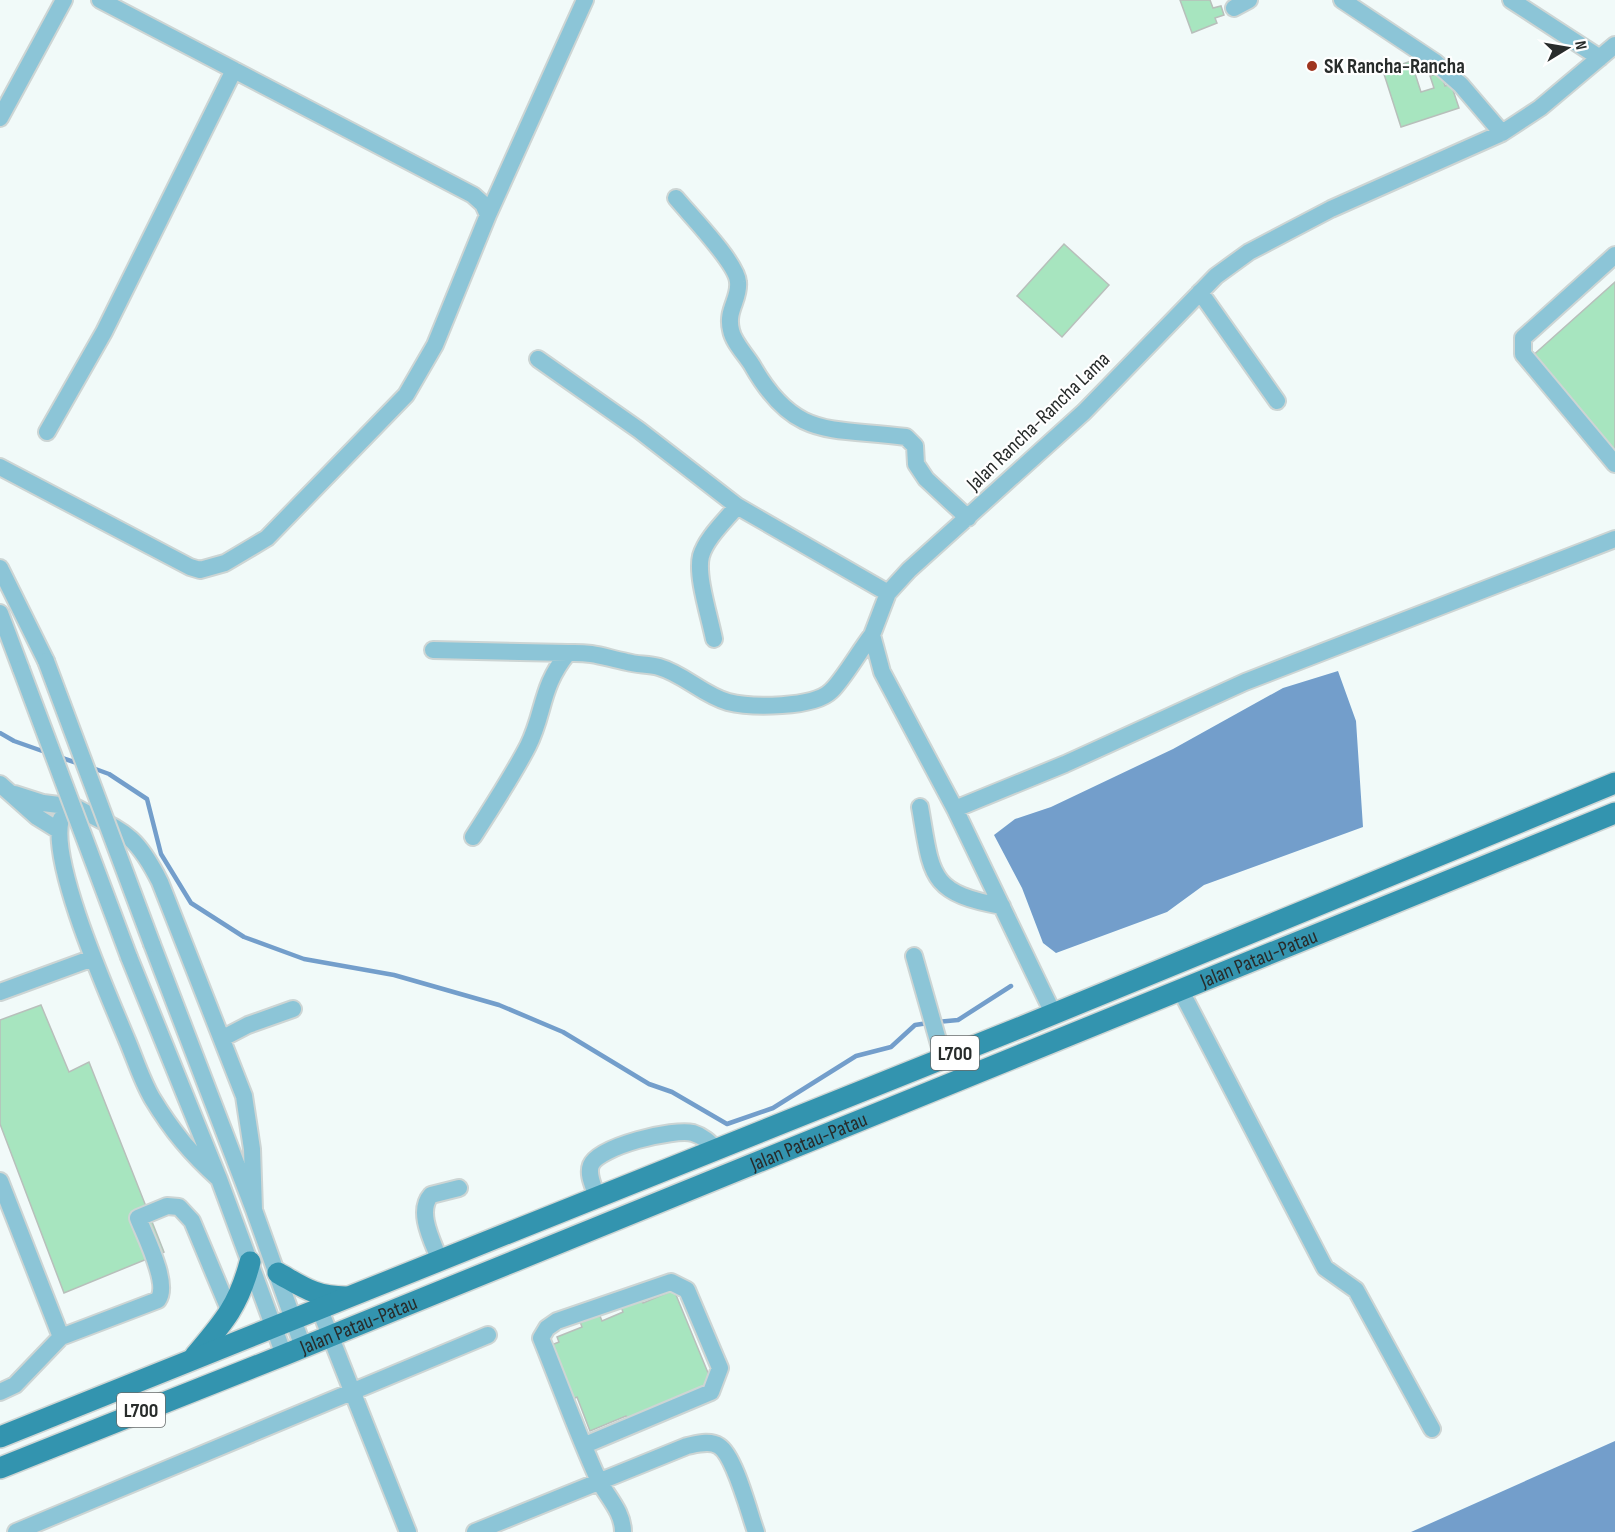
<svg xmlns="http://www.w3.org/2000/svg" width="1615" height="1532" viewBox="0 0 1615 1532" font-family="'Sofia Sans Condensed',sans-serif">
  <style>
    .water { fill: #739ecb }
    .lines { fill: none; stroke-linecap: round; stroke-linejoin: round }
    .stream { stroke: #739ecb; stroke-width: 4.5 }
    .building { fill: #a7e5bf; stroke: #b8bfbb; stroke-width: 1.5 }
    .minor-casing { stroke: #cdd5d4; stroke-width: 20 }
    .major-casing { stroke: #cdd5d4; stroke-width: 24 }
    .minor { stroke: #8cc5d7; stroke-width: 16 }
    .major { stroke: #3394af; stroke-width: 21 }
    .minor-bridge-casing { stroke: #cdd5d4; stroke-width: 20; stroke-linecap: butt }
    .minor-bridge { stroke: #8cc5d7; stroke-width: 16 }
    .poi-dot { fill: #9e351f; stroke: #fff; stroke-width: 2 }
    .labels { text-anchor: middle; stroke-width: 4.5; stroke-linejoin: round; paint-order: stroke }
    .shield { fill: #fff; stroke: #686b6b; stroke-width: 1.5 }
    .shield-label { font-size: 20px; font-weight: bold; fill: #282c2b }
    .poi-label { font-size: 21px; font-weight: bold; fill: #282c2b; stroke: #fff; text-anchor: start }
    .street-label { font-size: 21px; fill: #282c2b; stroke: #fff }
  </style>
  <rect width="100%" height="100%" fill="#f1faf9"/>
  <!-- water -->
  <path class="water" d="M1338,671L1356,721L1363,827L1204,885L1167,912L1056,953L1043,943L1022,888L994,835L1015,819L1051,807L1173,749L1283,688Z
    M1615,1441V1532H1411Z"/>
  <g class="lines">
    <!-- stream -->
    <path class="stream" d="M0,733L14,741L48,753
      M59,757L80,764
      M90,767L109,774L147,799L161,854L191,903L244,937L304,959L394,975L499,1005L563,1032L649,1084L672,1092L727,1124L773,1108L856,1056L891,1047L915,1025L928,1023
      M937,1022L958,1020L1011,986"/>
  </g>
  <!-- building -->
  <path class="building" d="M1180,0H1210L1213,8L1221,6L1224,15L1215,18L1217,23L1192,33Z
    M1411,61L1421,92L1434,88L1430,76L1441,72L1445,86L1451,84L1459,108L1401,127L1383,71Z
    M1064,244L1109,285L1062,337L1017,296Z
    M1615,282V453L1530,358Z
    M41,1005L69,1072L89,1062L164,1252L64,1293L0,1124V1020Z
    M674,1290L713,1385L628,1421L626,1416L590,1431L577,1397L571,1400L549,1346L559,1342L557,1337L582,1327L579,1319L598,1311L602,1321L623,1312L620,1304L639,1295L643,1303Z"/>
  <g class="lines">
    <!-- minor casing -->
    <g class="minor-casing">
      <path id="minor" d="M1342,0L1435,62L1461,85L1502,133
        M1511,0L1600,58
        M1234,8L1249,0
        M0,118L64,0
        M676,198C690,215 737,263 738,282C740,299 726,310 731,330C733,342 746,355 752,365C795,441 831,427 906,437L915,446L916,464L926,479L968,518
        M488,215L585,0
        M1615,255L1523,338V354L1615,464
        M1200,292L1277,401
        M538,359L639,430L737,506L888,593
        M47,432L104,332L234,70
        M0,467L190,567L200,570L225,563L267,538L406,395L435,345L488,215L483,204L473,195L100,0
        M0,568L46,661
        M0,613L21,669
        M714,639C710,618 696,576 701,556C706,538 726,520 737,506
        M433,650L568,653
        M0,784L37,817L58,830
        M15,794L43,803L75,807
        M920,807C932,875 928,893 1002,906
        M955,809L1065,764L1245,682L1615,539
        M473,837C492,807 512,777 528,746C545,712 540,687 568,653C594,652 603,657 627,662C637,665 648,664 659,667C684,674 703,695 728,702C751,708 814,708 831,691C843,680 860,650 872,635
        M152,944L254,1210L303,1347
        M914,956L943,1058
        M129,957L219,1179L284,1355
        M1181,991L1325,1268L1356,1290L1432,1429
        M0,992L93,958
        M1053,1013L955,809L882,672L872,635L888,593L909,570L1084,412L1216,276L1249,252L1331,209L1502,133L1540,108L1615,45
        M223,1038L248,1025L293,1009
        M219,1179C191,1154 172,1131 152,1098C142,1081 135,1059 127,1040C108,994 49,863 61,819L75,807C123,832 135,832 160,882L244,1096L252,1149L254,1210
        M0,1181L61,1337
        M597,1197C594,1187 587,1175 591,1165C599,1146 674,1128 693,1133C703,1136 709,1142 716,1149
        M440,1261C433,1242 416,1212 431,1195L459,1188
        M320,1310L408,1532
        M0,1392L15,1385L61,1337L158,1300C170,1284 145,1236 138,1218L167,1206L179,1207L192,1221L230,1312
        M585,1445L711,1392L720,1368L687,1290L671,1282L557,1321L547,1328L541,1338C560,1385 577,1433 598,1479C607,1497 623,1511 623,1532
        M16,1532L488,1335
        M475,1532L687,1446C697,1444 710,1440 719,1446C735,1456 749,1513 756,1532"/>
    </g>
    <!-- major casing -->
    <g class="major-casing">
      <g id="major">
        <path d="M278,1273C303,1287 315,1297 346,1297"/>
        <path d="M195,1356C223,1323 239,1305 250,1262"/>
        <path d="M0,1437L1024,1026L1615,783"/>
        <path id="s1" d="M0,1468L284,1355L1615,813"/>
      </g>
    </g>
    <!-- minor -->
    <use href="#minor" class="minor"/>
    <!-- major -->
    <use href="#major" class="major"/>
    <!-- minor-bridge casing -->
    <g class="minor-bridge-casing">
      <path id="minor-bridge" d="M46,661L152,944
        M21,669L129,957"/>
    </g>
    <!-- minor-bridge -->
    <use href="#minor-bridge" class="minor-bridge"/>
  </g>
  <!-- markers -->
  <circle class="poi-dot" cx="1312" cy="66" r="6"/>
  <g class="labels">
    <!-- shield labels -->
    <g class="shield">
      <rect x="931" y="1036" width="48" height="34" rx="4.5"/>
      <rect x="117" y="1393" width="48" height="34" rx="4.5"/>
    </g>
    <g class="shield-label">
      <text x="955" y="1060">L700</text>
      <text x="141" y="1417">L700</text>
    </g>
    <!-- poi labels -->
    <g class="poi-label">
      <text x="1324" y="73">SK Rancha-Rancha</text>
    </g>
    <!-- street labels -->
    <g class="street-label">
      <text transform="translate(1038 421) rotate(-44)" y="7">Jalan Rancha-Rancha Lama</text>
      <text dy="7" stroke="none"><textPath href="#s1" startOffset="1358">Jalan Patau-Patau</textPath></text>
      <text dy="7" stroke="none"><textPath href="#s1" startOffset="872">Jalan Patau-Patau</textPath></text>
      <text dy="7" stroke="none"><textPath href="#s1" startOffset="386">Jalan Patau-Patau</textPath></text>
    </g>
  </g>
  <!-- north arrow -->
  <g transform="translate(1567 48) rotate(79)" stroke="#ffffff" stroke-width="4.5" paint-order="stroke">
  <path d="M0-4.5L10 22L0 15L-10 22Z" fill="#282c2b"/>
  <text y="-9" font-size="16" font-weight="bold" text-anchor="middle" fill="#282c2b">N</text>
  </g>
</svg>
